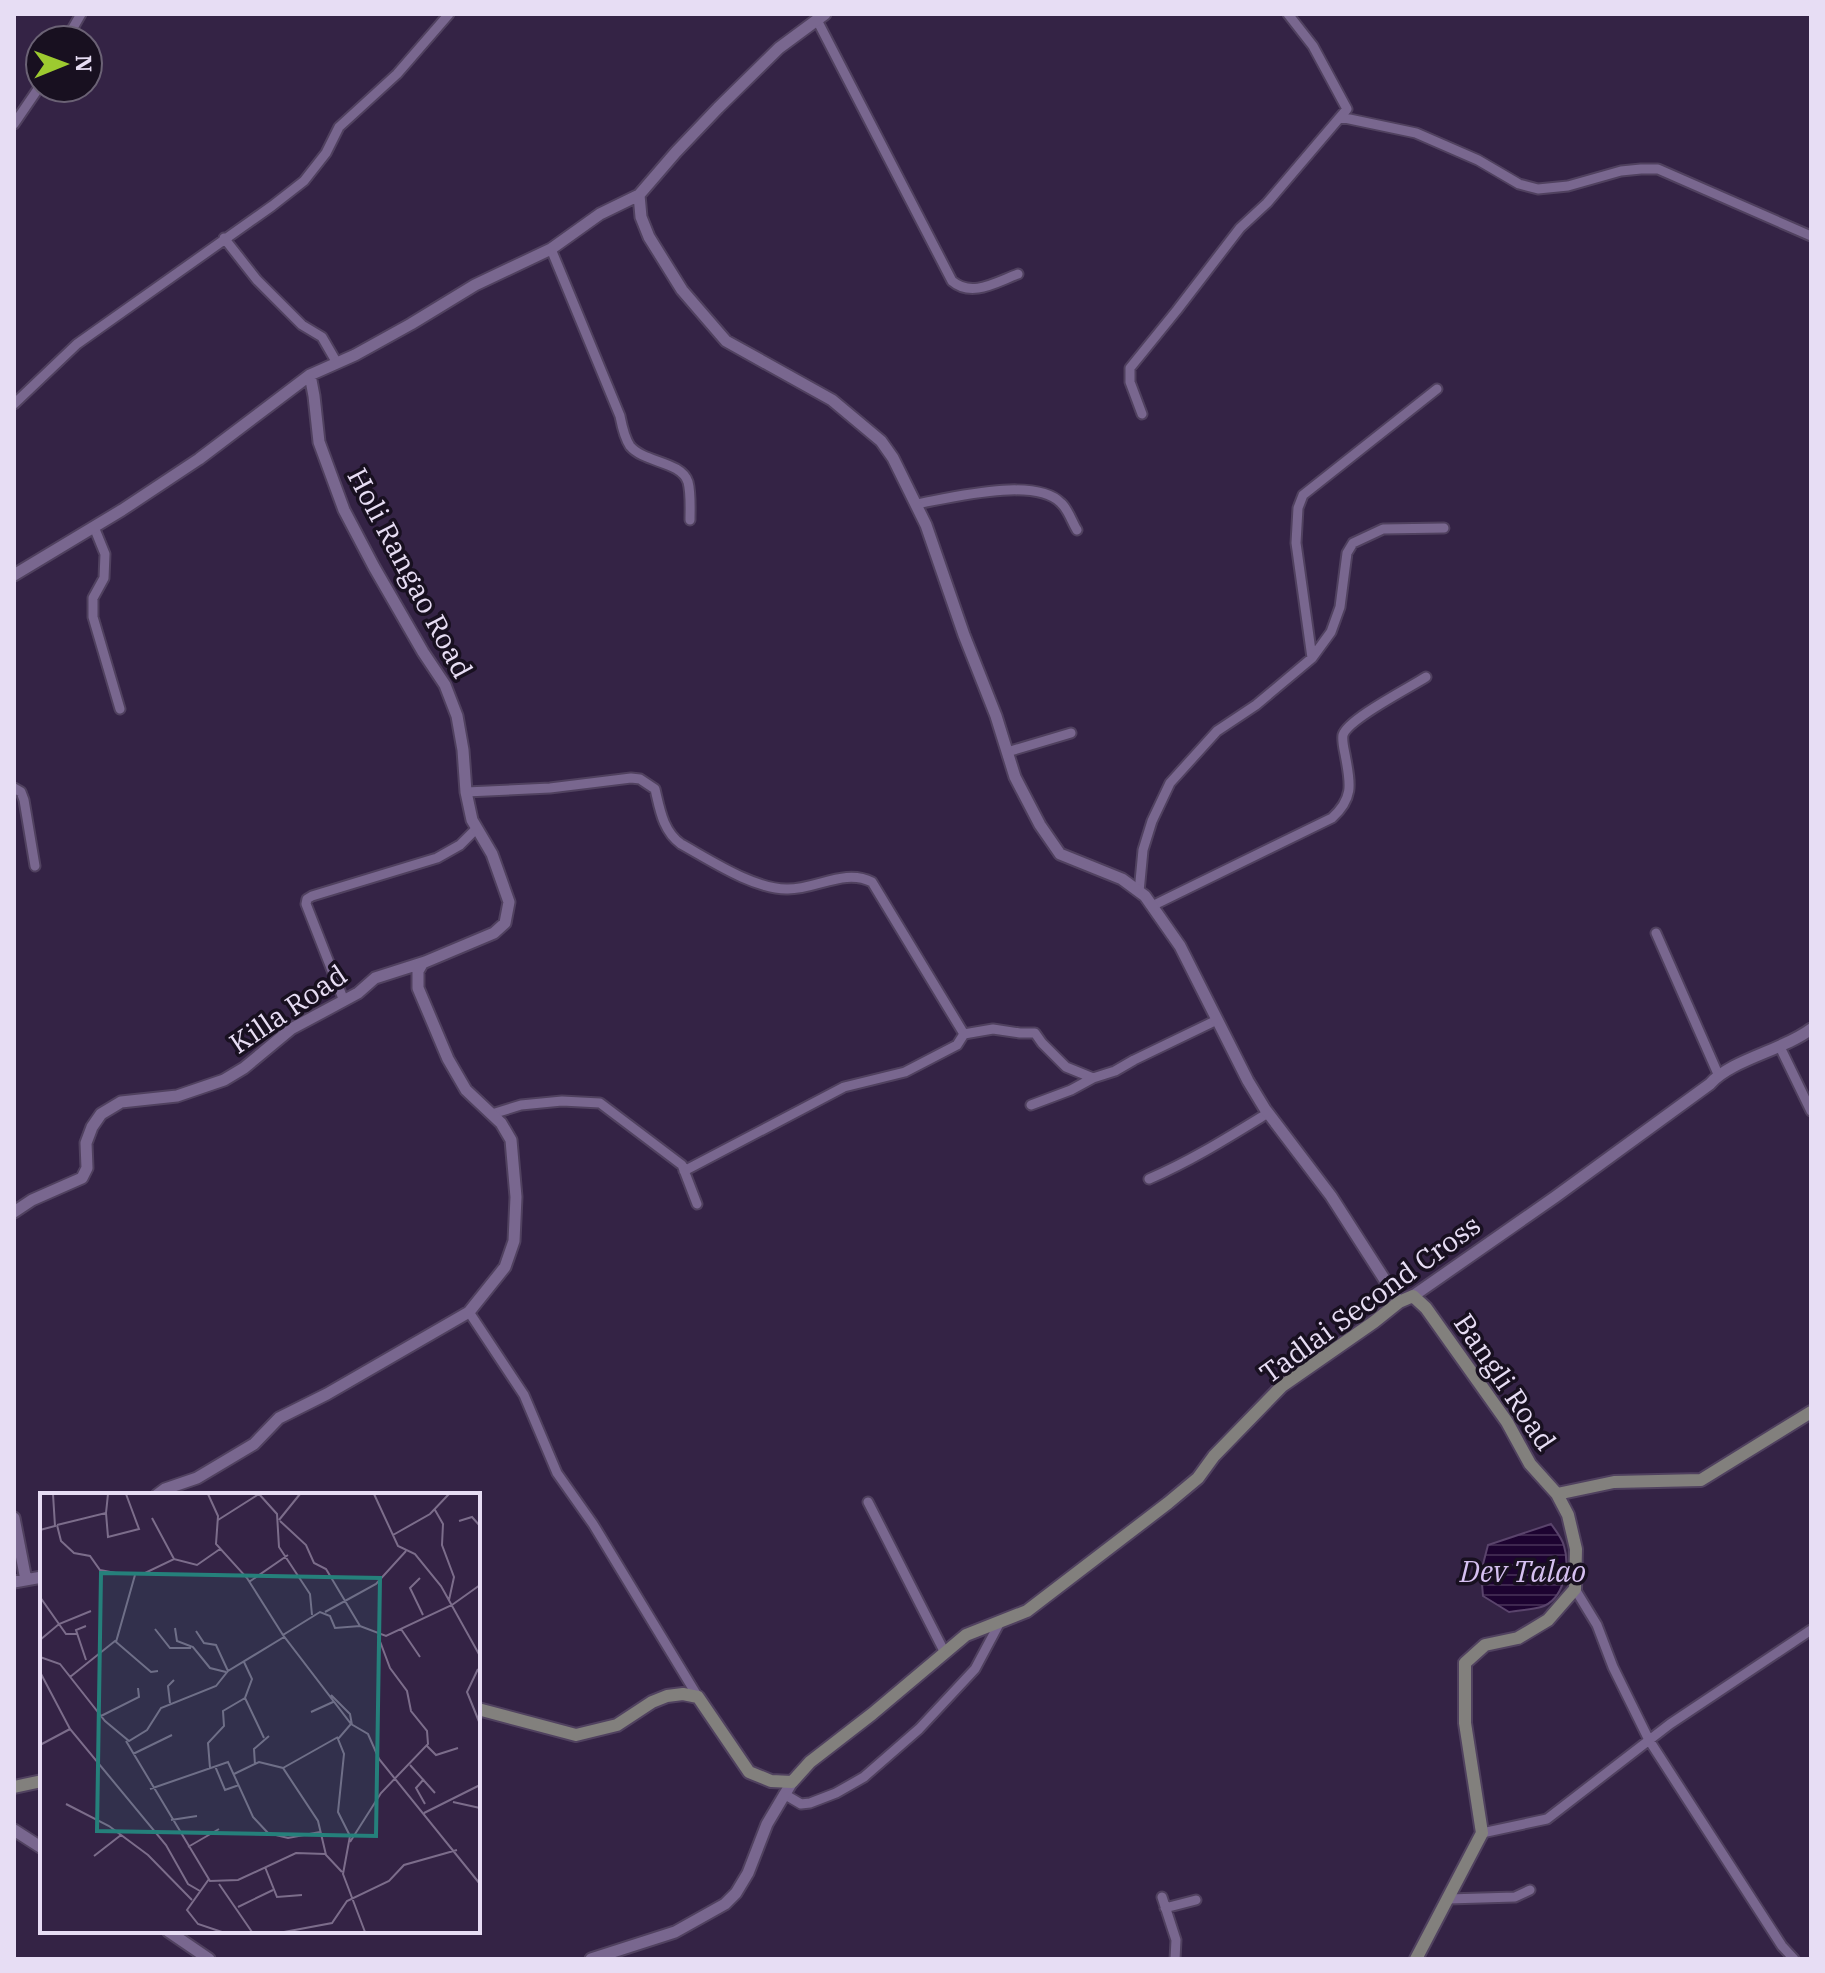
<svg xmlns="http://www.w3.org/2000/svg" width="1825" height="1973" viewBox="0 0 1825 1973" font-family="'IBM Plex Serif',serif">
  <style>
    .water { fill: url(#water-rules); stroke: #5a446c; stroke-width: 2 }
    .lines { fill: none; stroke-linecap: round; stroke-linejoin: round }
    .minor-casing { stroke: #50415f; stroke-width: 13 }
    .tertiary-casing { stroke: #50415f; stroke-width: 15 }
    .secondary-casing { stroke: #50415f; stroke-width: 16 }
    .minor { stroke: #79678f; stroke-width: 9 }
    .tertiary { stroke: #79678f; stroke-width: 11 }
    .secondary { stroke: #82807d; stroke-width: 12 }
    .labels { text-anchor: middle; stroke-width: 7; stroke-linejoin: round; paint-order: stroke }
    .street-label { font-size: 28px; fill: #e7ddf4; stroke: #181020 }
    .water-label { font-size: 30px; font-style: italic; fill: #d6c0f1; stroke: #181020 }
    .inset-road { fill: none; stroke: #7c6d8b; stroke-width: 2 }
    .view { fill: #25807b; fill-opacity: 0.15; stroke: #25807b; stroke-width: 4 }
    .inset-edge { fill: none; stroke: #e7ddf4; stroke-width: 4 }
  </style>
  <defs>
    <pattern id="water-rules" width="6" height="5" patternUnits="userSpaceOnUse" patternTransform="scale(2)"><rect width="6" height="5" fill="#1d0331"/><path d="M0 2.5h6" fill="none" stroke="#3e274f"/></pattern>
  </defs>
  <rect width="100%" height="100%" fill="#342345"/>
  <!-- water -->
  <path class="water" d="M1551,1524C1556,1531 1562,1538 1564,1546C1570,1566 1564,1600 1541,1607C1531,1610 1519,1610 1509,1612L1483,1596L1481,1572L1488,1545Z"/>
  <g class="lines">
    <!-- minor casing -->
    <g class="minor-casing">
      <path id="minor" d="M817,20L952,281C972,298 996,282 1018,274
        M66,40L81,14
        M1340,117L1416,133L1478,160L1519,184L1538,189L1568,186L1621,171L1641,169H1658L1811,236
        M14,124L40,86
        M224,238L257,280L302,325L322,337L337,363
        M551,249L620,416C622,426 624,437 630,446C644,463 681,461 688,482C691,493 690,508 690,520
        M14,404L77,344L272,206L304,181L326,153L339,127L397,74L449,14
        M1142,414L1130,382V368L1177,310L1240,228L1267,203L1347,109L1313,46L1288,14
        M916,504C950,498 1035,476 1061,503C1068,509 1072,522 1077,530
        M94,527L105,554L104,578L93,598V617L120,709
        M1312,658L1296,543L1298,508L1303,495L1437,389
        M1007,752L1071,733
        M14,788L21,792L24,800L35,866
        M466,792L550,788L631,778L640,779L655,789C660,810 663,831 681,844C710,860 755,890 788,889C817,889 845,868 872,882L964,1034
        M1139,892L1143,850L1152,821L1170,783L1217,731L1256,705L1312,658L1331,632L1340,607L1347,553L1353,543L1383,529L1444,528
        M1152,906L1332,818C1355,797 1350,782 1345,754C1344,749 1342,741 1343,735C1348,719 1409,688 1426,677
        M1656,933L1718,1074
        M344,1001L306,904L307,899L312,896L437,858L460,845L477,828
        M1780,1047L1811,1111
        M1031,1105L1071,1090L1093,1078
        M492,1114L521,1105L562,1101L600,1103L682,1165L697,1204
        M684,1171L844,1087L905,1072L957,1045L964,1034L993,1029L1020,1033H1035L1042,1043L1066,1067L1093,1078L1115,1071L1134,1060L1217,1020
        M1149,1179C1191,1161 1229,1137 1268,1113
        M469,1312L524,1395L557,1473L593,1524L698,1697
        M868,1502L945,1653
        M1575,1589L1597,1625L1613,1667L1649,1740L1782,1946L1794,1959
        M784,1794L801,1804L810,1803L836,1793L864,1777L919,1729L975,1669L999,1624
        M1482,1833L1547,1819L1670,1724L1811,1630
        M1162,1897L1176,1940L1175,1959
        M1448,1899L1515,1897L1530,1890
        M1165,1908L1196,1900"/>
    </g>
    <!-- tertiary casing -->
    <g class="tertiary-casing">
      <path id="tertiary" d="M825,14L779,48L718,108L676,152L639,195L641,217L649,237L682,290L726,341L832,400L881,441L893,458L926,525L964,635L996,716L1015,777L1040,825L1060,854L1122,879L1145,896L1180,946L1248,1081L1265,1109L1331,1196L1399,1302
        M14,575L122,510L199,459L310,375L355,355L411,324L475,285L551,249L600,214L639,195
        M14,1212L32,1200L82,1178L87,1168L86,1143L92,1127L101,1114L121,1102L177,1096L224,1080L244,1068L291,1029L358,993L375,978L425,962L494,933L505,923L509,902L492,854L472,820L466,792L463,750L457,716L445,685L423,652L374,567L344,510L319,442L314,396L310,375
        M1413,1296L1555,1197L1710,1084C1730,1060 1784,1050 1811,1029
        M157,1495L165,1489L197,1478L254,1444L279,1418L327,1394L469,1312L505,1267L514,1241L516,1197L511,1140L501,1123L466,1090L448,1059L418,988V971L422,964
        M14,1518L26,1580
        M14,1582L42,1577
        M14,1830L42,1848
        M168,1931L209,1959
        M591,1959L675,1932L725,1904L736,1893L748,1873L767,1824L792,1782"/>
    </g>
    <!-- secondary casing -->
    <g class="secondary-casing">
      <path id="secondary" d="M1557,1494L1614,1482L1701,1480L1811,1412
        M478,1709L576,1735L617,1725L652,1702L667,1696L683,1694L698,1697L749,1772L771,1781L792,1782L810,1762L872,1714L966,1635L1027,1611L1168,1503L1198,1478L1214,1456L1282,1386L1374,1322L1399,1302L1413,1296L1426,1308L1507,1422L1530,1464L1557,1494L1568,1515L1576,1549L1575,1589L1548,1620L1518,1638L1485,1645L1465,1663V1723L1482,1833L1416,1959
        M14,1787L42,1781"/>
    </g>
    <!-- minor -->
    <use href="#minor" class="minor"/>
    <!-- tertiary -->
    <use href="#tertiary" class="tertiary"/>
    <!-- secondary -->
    <use href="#secondary" class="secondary"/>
  </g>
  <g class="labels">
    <!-- street labels -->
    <g class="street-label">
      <text transform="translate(410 573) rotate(62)" y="10">Holi Rangao Road</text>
      <text transform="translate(288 1009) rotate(-34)" y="10">Killa Road</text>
      <text transform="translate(1370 1299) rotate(-36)" y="10">Tadlai Second Cross</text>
      <text transform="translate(1505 1382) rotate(56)" y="10">Bangli Road</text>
    </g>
    <!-- water labels -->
    <g class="water-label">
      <text x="1523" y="1582">Dev Talao</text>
    </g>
  </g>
  <!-- overview -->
  <g transform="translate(40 1493)">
    <rect width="440" height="440" fill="#342345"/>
    <path class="inset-road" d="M168,1L178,23L176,51L207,85L243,142M219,1L237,21L239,54L270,101L272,122M334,1L358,53L375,61L401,93L440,163M395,17L403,31L402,52L414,84L409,107M66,20L68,44L99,36L86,1M112,25L134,66M178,27L219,1M239,27L260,1M240,28L266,52L274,70L286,76L320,133M419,28L432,24L440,33M17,32L21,48L34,60L50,63L60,77L81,81H103L134,66L157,72L180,56M17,32L66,20L68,1M0,37L15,33L13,1M353,42L390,21L409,1M380,85L370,95L383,122M209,89L248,62M0,104L26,141H37M285,119L336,91L366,58M135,135L137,148L153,154L170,175L186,179M115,136L130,155H151M361,136L380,164M156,138L164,150L176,152L188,178M0,147L19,131L51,118M76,149L95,82M0,164L20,171L65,228L89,248L107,237L121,215L176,193L188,178L244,144M46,167L36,137L46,133M204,169L212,186L205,205L224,245M438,176L427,199L440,231M0,179L30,236L126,352L148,391L160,398M30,184L75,148L111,179L118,178M291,202L310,221L312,232M130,210L128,193L134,187M271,219L293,209M61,223L99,204L98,195M311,231L328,241L339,266L440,391M86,248L170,388L198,387L256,360L285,361M0,252L30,236M387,253L396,262L418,255M93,261L132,242M215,272L214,256L229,243M370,272L395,300M175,273L185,297L199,292M170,275L168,250L184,233L183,218L205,205M243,275L298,244M194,281L219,269L243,275L278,328L286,362L302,379M384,286L376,295L385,311M110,296L188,269L213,324L228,340L248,345L280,339M413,309L440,315M26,311L69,333L108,362L152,407M384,320L440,292M131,327L157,323M310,349L341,300L388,251L387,238L371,218L367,198L350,175L338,143M148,354L179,336M54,363L81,342M225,374L237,404L262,402M169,386L147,417L158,431L182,439M179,391L212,439M198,414L233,397M244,439L292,430L307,408L349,388L364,372L417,357M325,439L303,381L310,343L298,319L304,261L298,246L311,231L243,142L280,119L290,123L295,135L320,133L346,143L412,112L440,92"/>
    <path class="view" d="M61,80L340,85L336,343L57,338Z"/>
    <rect width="440" height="440" class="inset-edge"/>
  </g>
  <!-- border -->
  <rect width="1825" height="1973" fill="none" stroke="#e7ddf4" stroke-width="32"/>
  <!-- north arrow -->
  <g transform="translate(64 64) rotate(89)"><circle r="38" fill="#181020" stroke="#6b6275" stroke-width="2"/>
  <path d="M0-6L14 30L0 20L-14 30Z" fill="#9dca30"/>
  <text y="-12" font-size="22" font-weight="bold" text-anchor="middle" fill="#e7ddf4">N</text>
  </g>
</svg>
